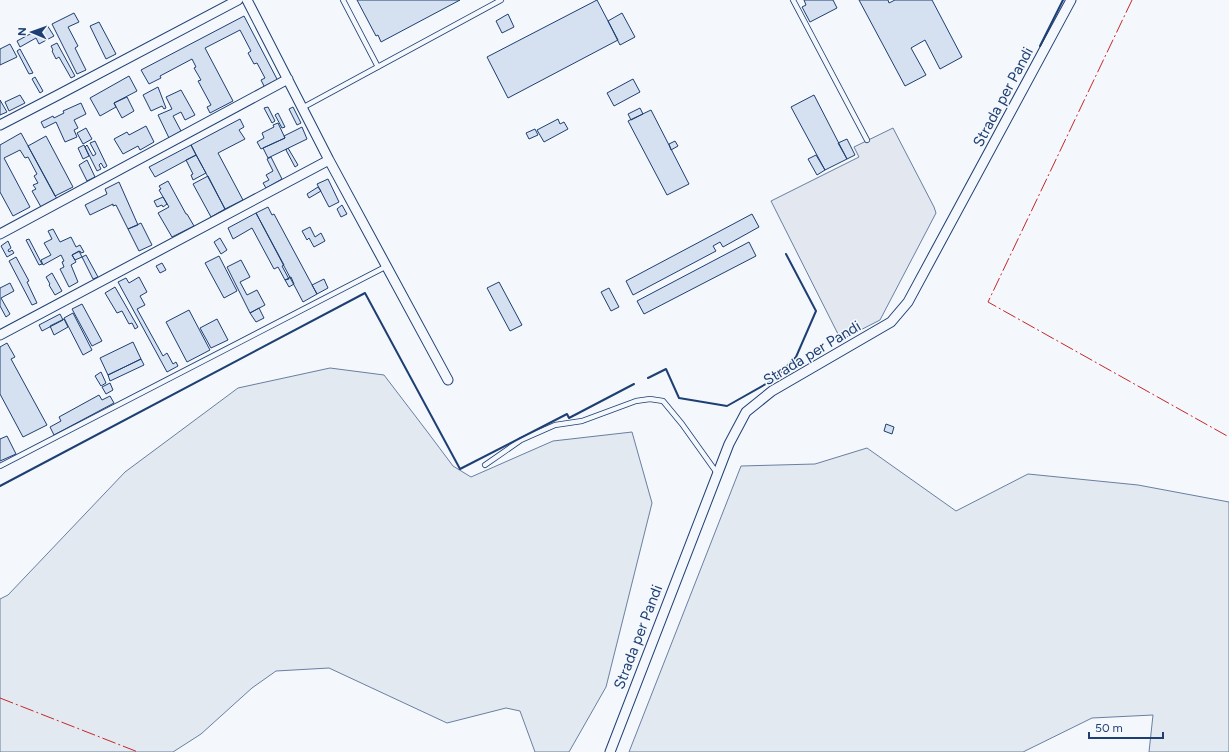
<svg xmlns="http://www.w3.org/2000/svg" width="1229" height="752" viewBox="0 0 1229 752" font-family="Figtree,sans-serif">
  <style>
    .green { fill: #e3e9f0; stroke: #687fa3 }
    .parking { fill: #e3e8f0; stroke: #687fa3 }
    .building { fill: #d5e0f0; stroke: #1d3f73 }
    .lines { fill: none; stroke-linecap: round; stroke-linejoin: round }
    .service-casing { stroke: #1d3f73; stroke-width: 6 }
    .minor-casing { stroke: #1d3f73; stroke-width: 11 }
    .service { stroke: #f4f7fb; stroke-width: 4.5 }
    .minor { stroke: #f4f7fb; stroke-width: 9 }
    .wall { stroke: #1d3f73; stroke-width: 2 }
    .power { stroke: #c62828; stroke-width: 1; stroke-dasharray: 14 3 2 3; stroke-linecap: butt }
    .labels { text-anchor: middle; stroke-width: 3; stroke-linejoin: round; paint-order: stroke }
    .street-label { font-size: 15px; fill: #1d3f73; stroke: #f4f7fb }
  </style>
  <rect width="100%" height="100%" fill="#f4f7fb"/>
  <!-- green -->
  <path class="green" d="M330,368L384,375L426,430L453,466L471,477L553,441L632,432L652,503L606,687L569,752H535L520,711L506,708L447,723L329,668L276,671L252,688L201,734L173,752H0V599L8,595L125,472L238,388Z
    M867,448L956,511L1028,474L1138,485L1229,502V752H1149L1153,715L1092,718L1023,752H629L741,466L815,464Z"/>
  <!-- parking -->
  <path class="parking" d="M893,128L934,207L936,213L880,320L841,340L771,201L859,157L854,147Z"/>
  <!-- building -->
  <path class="building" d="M357,0H460L381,42L378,35L376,36Z
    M597,0L618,40L508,98L487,57Z
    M804,0H833L837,8L810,22L802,7L806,5Z
    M859,0H888L889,3L895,0H932L962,57L940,69L925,40L911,48L926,75L905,86Z
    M74,13L79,22L68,27L78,46L75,48L86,70L77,74L52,24Z
    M622,13L635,37L620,45L608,21Z
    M508,14L514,27L502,33L496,21Z
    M244,16L278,81L265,88L261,80L265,78L257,63L254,64L248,53L251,51L240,30L205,48L233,101L210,113L207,107L211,105L198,81L201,80L194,68L196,67L192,59L160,76L161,78L149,84L141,70Z
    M99,22L116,54L106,59L90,26Z
    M47,25L54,36L39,44L36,38L20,47L17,41Z
    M57,43L75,76L71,78L59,57L56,59L52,51L53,50L51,46Z
    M10,44L17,57L0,65V49Z
    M20,49L33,73L29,74L17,51Z
    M129,76L137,91L114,103L116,107L100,116L90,98Z
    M35,77L43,91L40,93L32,79Z
    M633,79L640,92L614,106L607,93Z
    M158,87L166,108L164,109L162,106L151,111L143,95Z
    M181,90L195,115L185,120L181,112L173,116L181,131L169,138L158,115L172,109L166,97Z
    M20,95L25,103L9,111L5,102Z
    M814,95L847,159L825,170L791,107Z
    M127,97L134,111L122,118L114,103Z
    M0,100L7,112L0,115Z
    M81,103L86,114L74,120L78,128L74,130L77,137L65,142L56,122L44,128L41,122L53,116L54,118L64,113L63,111Z
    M268,107L275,121L272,123L264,108Z
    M293,107L301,123L297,125L289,109Z
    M640,108L643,114L631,120L628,114Z
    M651,110L689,184L667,195L628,121Z
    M278,113L285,127L282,128L275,115Z
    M240,119L244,127L239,130L245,139L218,153L243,200L225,209L191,145Z
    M558,119L560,124L564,122L568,129L544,142L537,130Z
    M278,123L285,138L261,149L257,142L264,138L262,133L274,127L273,125Z
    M146,126L154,142L140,150L138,146L123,154L114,139L127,132L129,135Z
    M302,127L307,139L268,158L263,148L285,138L284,136Z
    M86,128L92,139L83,144L77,133Z
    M535,129L538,135L529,139L526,133Z
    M21,133L57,199L41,207L32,191L36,189L33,185L38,183L34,176L37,174L28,157L25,158L20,150L4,158L30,207L13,216L0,192V145Z
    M46,136L73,187L55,196L28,146Z
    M847,139L855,155L847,159L838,143Z
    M95,141L107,166L104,168L101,163L99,165L101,169L97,171L85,147L87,145L93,156L96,154L90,143Z
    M675,141L678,146L671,150L669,144Z
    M84,145L89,156L83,159L78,148Z
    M191,145L196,155L155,177L149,167Z
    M288,148L298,165L295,167L286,150Z
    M196,155L206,173L193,180L191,175L193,174L186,160Z
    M816,155L825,170L817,175L808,159Z
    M271,157L282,179L266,188L263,183L269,180L266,175L273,171L267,159Z
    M87,160L95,177L87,181L79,165Z
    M208,176L225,209L211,217L193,184Z
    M328,179L339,202L329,207L317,184Z
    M168,181L186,214H187L194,226L172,237L158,213L169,207L159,190L161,189L159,186Z
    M119,182L138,225L128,229L116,205L113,206V204L90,215L85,205L107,194L105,189Z
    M318,187L321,191L309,198L307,194Z
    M163,197L167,204L163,207L162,205L157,207L154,201Z
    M342,205L347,214L341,217L337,209Z
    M268,207L272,215L274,214L317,294L303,302L256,213Z
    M256,213L284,265L282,266L289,279L285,280L278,267L274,269L252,228L233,239L228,228Z
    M752,214L759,227L723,247L720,242L713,246L716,251L633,295L626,281Z
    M141,223L152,245L139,251L128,229Z
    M310,227L315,237L321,233L325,241L314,247L309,238L307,240L302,231Z
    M53,229L60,242L71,237L76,247L80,245L84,252L81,253L80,251L72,255L76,262L71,265L78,282L69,287L60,269L64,267L62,262L64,261L61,255L43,265L41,260L51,255L44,243L52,239L48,231Z
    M220,238L227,250L221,254L214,242Z
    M29,239L42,264L39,265L26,240Z
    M8,241L11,248L8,250L9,252L12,250L14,253L7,257L1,246Z
    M749,242L756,256L644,314L637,301Z
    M79,251L82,257L75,260L72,255Z
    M86,255L98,277L93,279L82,257Z
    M219,256L237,291L224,298L205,263Z
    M16,257L29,281L27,282L37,303L32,305L9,261Z
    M241,260L250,277L240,282L247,295L257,290L265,305L250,313L227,267Z
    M162,263L166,270L160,273L156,266Z
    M52,273L62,291L55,295L49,285L50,284L46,277Z
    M139,277L147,292L140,296L145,305L137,309L163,356L167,353L173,364L176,362L178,366L167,372L118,282L126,278L129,283Z
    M291,277L294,284L289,287L285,280Z
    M324,279L328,288L317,294L312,285Z
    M499,282L522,325L510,331L487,288Z
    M10,283L14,291L1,298L10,314L6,317L0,306V288Z
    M115,287L138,327L135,329L132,323L129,324L122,311L117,313L105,293Z
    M609,288L619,307L611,311L601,292Z
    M82,304L102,341L92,346L72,309Z
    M259,308L264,318L256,322L250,313Z
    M189,310L210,350L187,362L166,322Z
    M73,313L92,350L83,355L64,318Z
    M60,314L63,320L42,331L39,325Z
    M64,319L68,327L54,335L50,326Z
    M217,319L228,340L211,348L200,328Z
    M133,342L141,359L108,375L100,358Z
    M7,343L15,357L11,359L47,425L23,437L0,394V347Z
    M141,359L144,365L110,381L108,375Z
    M101,372L106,383L101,386L95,376Z
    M110,383L113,390L106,394L102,387Z
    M99,395L102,400L110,396L114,403L54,435L50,427L61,421L59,417Z
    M886,424L894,427L892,434L884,431Z
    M7,436L16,454L0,461V439Z"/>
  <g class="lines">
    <!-- service casing -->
    <g class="service-casing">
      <path id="service" d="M343,0L378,67
        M793,0L867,140
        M302,108L501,0
        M485,465L521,440L555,425L582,421L636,401L650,399L663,401L682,424L717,473
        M0,466L387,266"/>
    </g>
    <!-- minor casing -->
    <g class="minor-casing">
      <path id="minor" d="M247,0L329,160L448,380
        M0,125L58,95L238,0
        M0,234L288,79
        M0,335L329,160
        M610,752L729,444L746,412L772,391L891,322L908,302L1071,0"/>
    </g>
    <!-- service -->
    <use href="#service" class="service"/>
    <!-- minor -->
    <use href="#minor" class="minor"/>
    <!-- wall -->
    <path class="wall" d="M1040,46L1063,0
      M648,378L666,369L679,398L727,406L773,380L796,357L816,311L786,254
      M0,486L365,293L460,469L567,414L569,418L634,384"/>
    <!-- power -->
    <path class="power" d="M1132,0L988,302L1229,437
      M0,698L138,752"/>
  </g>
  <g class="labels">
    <!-- street labels -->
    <g class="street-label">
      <text transform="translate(1003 97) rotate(-62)" y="5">Strada per Pandi</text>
      <text transform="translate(812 353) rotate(-31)" y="5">Strada per Pandi</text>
      <text transform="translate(638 637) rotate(-69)" y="5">Strada per Pandi</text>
    </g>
  </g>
  <!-- north arrow -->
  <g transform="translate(32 32) rotate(272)" stroke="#f4f7fb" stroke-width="3" paint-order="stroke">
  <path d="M0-3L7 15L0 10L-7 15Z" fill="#1d3f73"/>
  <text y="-6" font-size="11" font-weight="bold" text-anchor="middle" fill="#1d3f73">N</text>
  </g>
  <!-- scale -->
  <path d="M1089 732v6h74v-6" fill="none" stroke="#1d3f73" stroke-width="2"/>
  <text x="1095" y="732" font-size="12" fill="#1d3f73" stroke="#f4f7fb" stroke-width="3" paint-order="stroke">50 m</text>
</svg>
